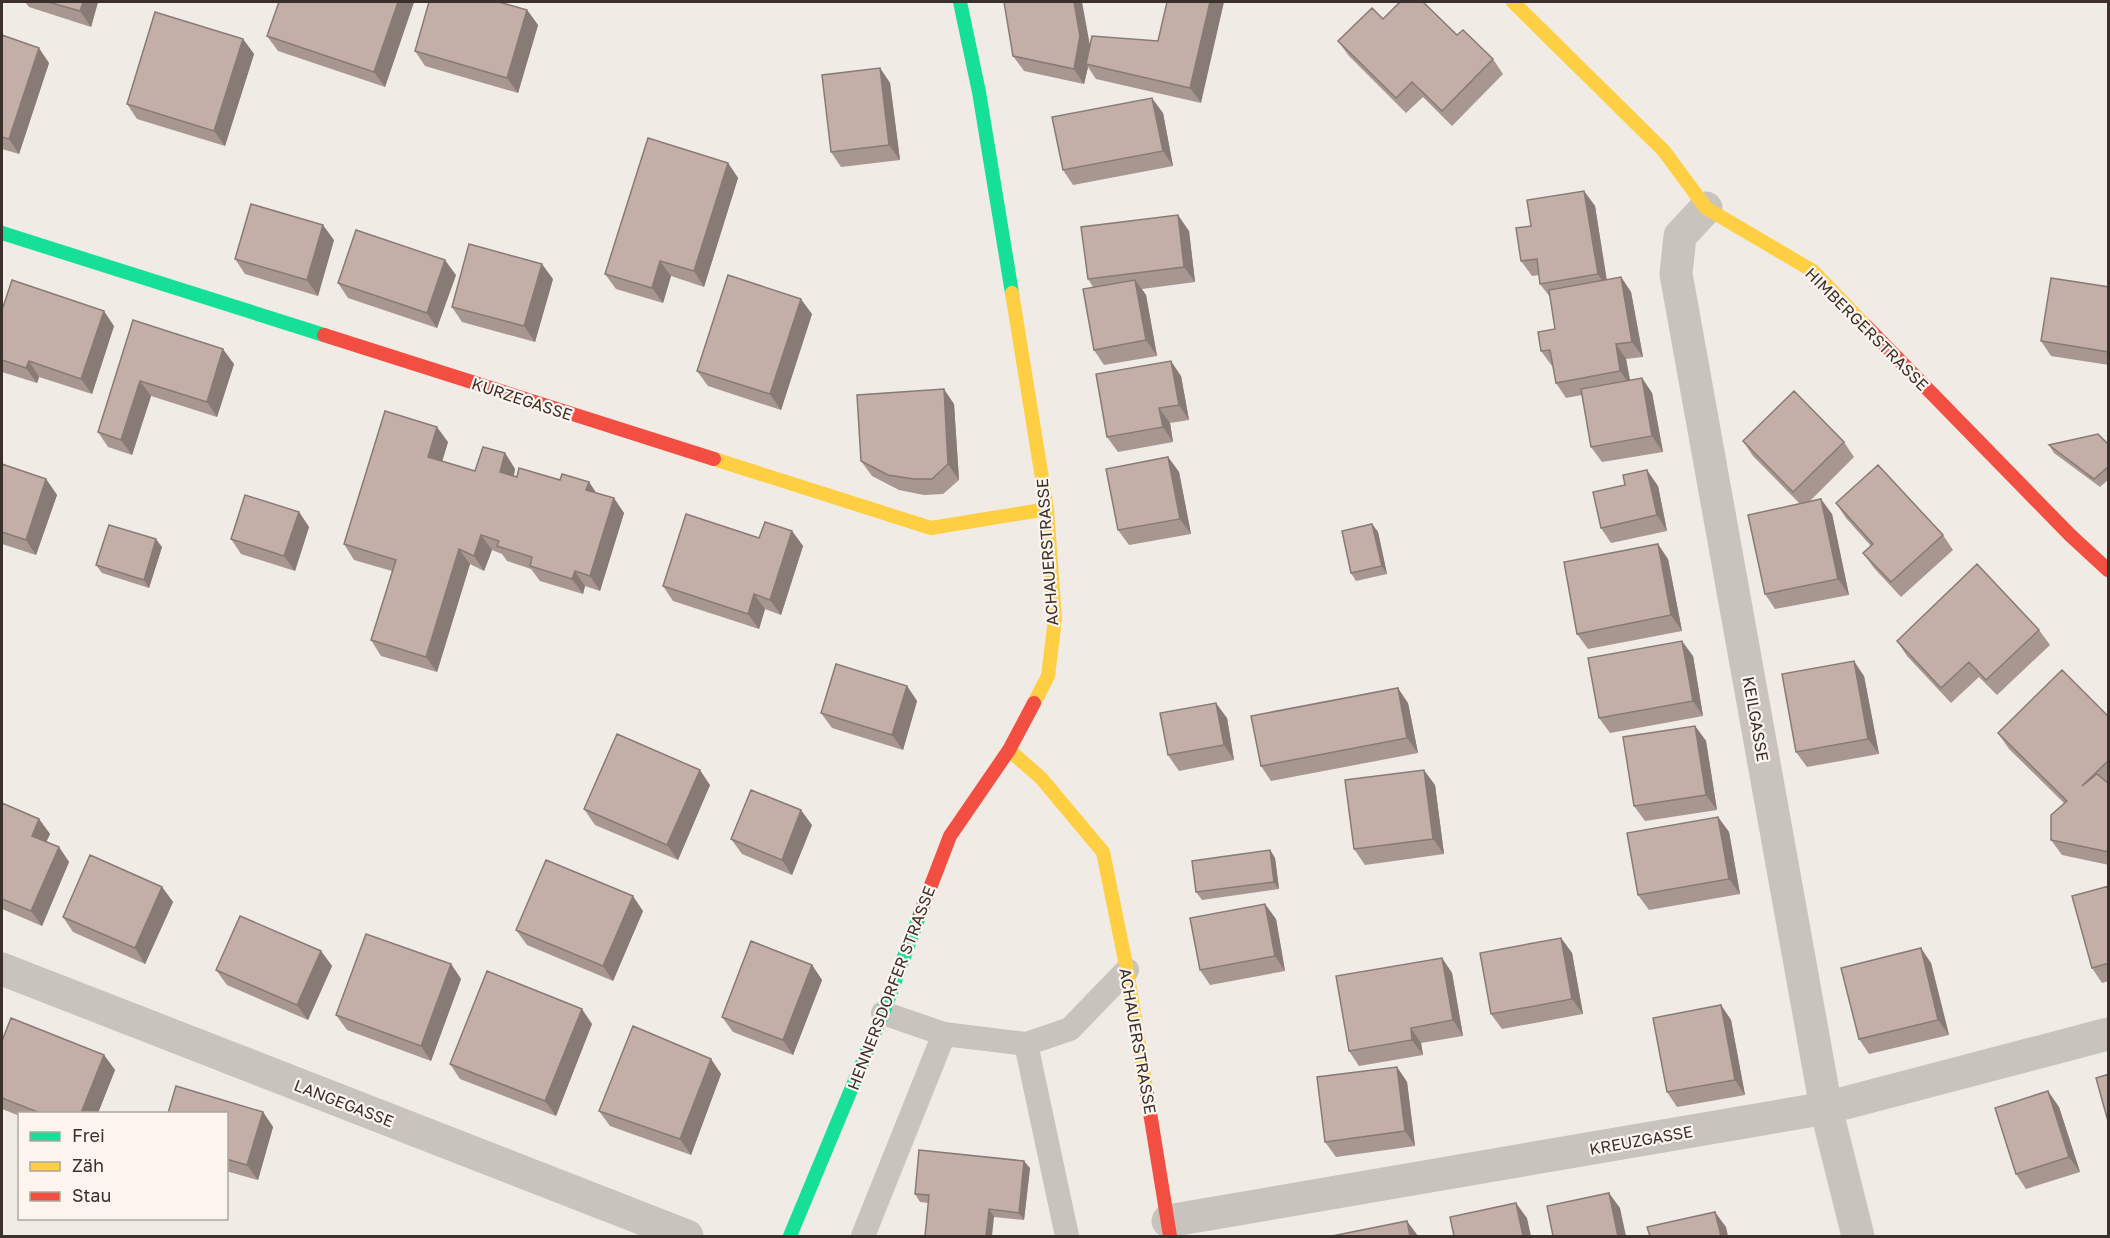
<svg xmlns="http://www.w3.org/2000/svg" width="2110" height="1238" viewBox="0 0 2110 1238" font-family="'Golos Text',sans-serif">
  <style>
    .lines { fill: none; stroke-linecap: round; stroke-linejoin: round }
    .lane { stroke: #c9c3be; stroke-width: 24 }
    .street { stroke: #c9c3be; stroke-width: 33 }
    .fast { stroke: #16e098; stroke-width: 14 }
    .slow { stroke: #ffcf43; stroke-width: 14 }
    .jam { stroke: #f24e42; stroke-width: 14 }
    .wall { fill: #a89690 }
    .shaded-wall { fill: #887a75 }
    .building { fill: #c3afa7; stroke: #887a75; stroke-width: 1.5 }
    .labels { text-anchor: middle; stroke-width: 4.5; stroke-linejoin: round; paint-order: stroke }
    .street-label { font-size: 16px; fill: #3b302b; stroke: #fbf5ee }
  </style>
  <rect width="100%" height="100%" fill="#f0ebe5"/>
  <g class="lines">
    <!-- lane -->
    <path class="lane" d="M883,1013L944,1034L1026,1044L1070,1029L1127,970
      M1026,1044L1067,1236
      M863,1236L944,1034"/>
    <!-- street -->
    <path class="street" d="M1706,208L1680,236L1676,274L1826,1108L1858,1236
      M2,969L687,1236
      M1168,1221L1826,1108L2108,1034"/>
    <!-- fast -->
    <path class="fast" d="M960,2L979,92L1012,293
      M2,233L324,335
      M790,1236L883,1013L920,914"/>
    <!-- slow -->
    <path class="slow" d="M1513,2L1664,151L1706,208L1813,271L1866,326
      M1012,293L1047,509L1055,619L1048,676L1034,703
      M714,459L931,528L1047,509
      M1009,750L1041,778L1103,852L1127,970L1147,1094"/>
    <!-- jam -->
    <path class="jam" d="M1866,326L2070,535L2108,570
      M324,335L714,459
      M920,914L950,836L1009,750L1034,703
      M1147,1094L1170,1236"/>
  </g>
  <!-- wall -->
  <path class="wall" d="M25,2H98L91,27L29,7Z
    M414,2L385,87L278,51L267,36Z
    M527,10L538,25L518,93L425,66L415,51Z
    M1383,19L1457,35L1493,59L1503,74L1452,126L1423,97L1406,113L1349,56L1338,41Z
    M2,35L49,63L19,154L2,149Z
    M243,39L254,54L225,146L137,119L127,104Z
    M1158,41L1201,103L1096,79L1088,67L1084,84L1024,71L1013,56L1090,46Z
    M880,68L890,83L900,160L841,167L831,152Z
    M1163,113L1173,166L1073,185L1063,170Z
    M728,163L738,178L704,287L671,276L663,303L616,289L605,274Z
    M1584,191L1595,206L1607,280L1621,277L1631,292L1643,357L1626,359L1630,380L1642,378L1652,393L1663,452L1602,462L1591,447L1582,395L1566,398L1556,383L1553,366H1552L1541,351L1555,329L1550,297L1540,284L1539,275L1532,276L1521,261L1531,226Z
    M1189,231L1195,282L1142,289L1146,295L1157,356L1104,365L1094,350L1093,287L1088,279Z
    M334,240L318,296L245,274L235,259Z
    M456,275L437,328L348,298L338,283Z
    M553,279L535,342L462,322L452,307Z
    M2109,287V365L2051,356L2041,341Z
    M2,310L114,326L92,394L39,377L37,383L2,372Z
    M812,314L781,410L708,386L697,371Z
    M133,320L234,364L217,417L151,396L132,455L108,447L98,432Z
    M1181,376L1189,420L1170,423L1173,442L1118,452L1107,437Z
    M954,404L959,480L943,494L924,495L899,490L872,476L861,461Z
    M1743,441L1844,442L1854,457L1809,502L1832,514L1849,595L1775,609L1765,594L1800,504L1753,456Z
    M448,442L442,461L475,471L505,453L515,469L514,476L560,480L589,482L596,493L624,513L600,591L585,586L583,594L540,581L531,569L507,561L502,554L492,550L484,571L470,564L437,672L381,656L371,640L392,571L354,560L344,544Z
    M2049,445H2109V479L2100,487L2054,453Z
    M1168,457L1179,472L1191,534L1129,545L1118,530Z
    M2,464L46,479L57,495L36,555L2,544Z
    M1658,486L1667,531L1611,543L1601,528Z
    M1836,503L1943,535L1953,550L1901,597L1874,568L1863,553L1871,546L1846,518Z
    M299,512L309,527L295,571L241,554L231,539Z
    M1372,524L1378,532L1387,574L1356,581L1351,573Z
    M792,531L803,546L781,615L765,609L759,629L673,601L663,586L759,538Z
    M162,547L149,588L102,573L96,565Z
    M1668,559L1682,631L1588,649L1577,634Z
    M2039,630L2050,645L1997,695L1979,677L1951,703L1907,656L1897,641Z
    M1693,656L1703,716L1610,733L1599,718Z
    M1864,676L1879,754L1807,767L1796,752Z
    M907,686L917,701L903,750L832,728L821,713Z
    M1408,703L1418,753L1271,781L1261,766Z
    M2109,717V865L2062,855L2051,840L2064,803L2009,749L1998,733Z
    M1227,718L1234,760L1179,771L1168,755Z
    M1695,726L1706,741L1717,810L1645,821L1634,806Z
    M710,785L678,860L595,825L584,809Z
    M1435,785L1444,854L1365,865L1354,849Z
    M2,803L39,819L50,834L46,842L59,847L69,862L42,926L2,909Z
    M1718,817L1729,832L1740,894L1649,910L1638,895Z
    M812,825L792,875L742,854L731,839Z
    M1270,850L1275,858L1279,889L1202,900L1196,892Z
    M2109,886V981L2102,983L2092,968Z
    M162,887L173,902L145,964L73,932L63,917Z
    M643,911L613,981L527,945L516,930Z
    M1276,919L1285,971L1210,985L1200,970Z
    M1561,938L1572,953L1583,1014L1502,1029L1491,1014Z
    M321,951L332,966L308,1020L227,985L216,970Z
    M1442,958L1452,973L1463,1036L1421,1043L1423,1055L1359,1066L1349,1051Z
    M1931,963L1949,1035L1869,1054L1859,1039Z
    M451,964L461,979L431,1061L347,1030L336,1015Z
    M812,965L822,980L793,1055L733,1032L722,1017Z
    M1721,1005L1731,1020L1745,1095L1677,1107L1667,1092Z
    M592,1024L556,1116L460,1079L450,1064Z
    M2,1041L104,1055L115,1070L98,1113H20V1116L2,1109Z
    M711,1059L721,1074L691,1155L610,1126L599,1111Z
    M1397,1067L1407,1082L1415,1146L1336,1157L1325,1142Z
    M2059,1107L2080,1172L2026,1189L2016,1174Z
    M263,1112L273,1127L258,1180L226,1171V1113Z
    M1030,1168L1024,1220L994,1217L929,1203L920,1202L915,1194Z"/>
  <!-- shaded-wall -->
  <path class="shaded-wall" d="M83,2H98L91,27L80,11Z
    M398,2H414L385,87L374,72Z
    M1074,2H1082L1091,51L1086,64L1088,67L1084,84L1074,69Z
    M1210,2H1224L1201,103L1190,88Z
    M527,10L538,25L518,93L507,78Z
    M243,39L254,54L225,146L214,131Z
    M39,48L49,63L19,154L9,139Z
    M880,68L890,83L900,160L889,145Z
    M1152,98L1163,113L1173,166L1163,151Z
    M728,163L738,178L704,287L694,271Z
    M1584,191L1595,206L1608,290L1598,274Z
    M1178,215L1189,231L1195,282L1184,267Z
    M323,225L334,240L318,296L307,280Z
    M445,260L456,275L437,328L427,313Z
    M660,261L671,276L663,303L652,288Z
    M542,264L553,279L535,342L524,326Z
    M1621,277L1631,292L1643,357L1632,342Z
    M1135,280L1146,295L1157,356L1146,340Z
    M801,299L812,314L781,410L770,394Z
    M104,311L114,326L92,394L81,379Z
    M1616,344L1626,359L1631,386L1620,371Z
    M223,349L234,364L217,417L207,402Z
    M29,361L39,377L37,383L26,368Z
    M1171,361L1181,376L1189,420L1179,405Z
    M1642,378L1652,393L1663,452L1652,436Z
    M140,381L151,396L132,455L121,440Z
    M944,389L954,404L959,480L948,464Z
    M1159,408L1170,423L1173,442L1163,427Z
    M437,427L448,442L439,472L428,457Z
    M505,453L515,469L511,487L500,472Z
    M1168,457L1179,472L1191,534L1180,519Z
    M1647,470L1658,486L1667,531L1657,515Z
    M46,479L57,495L36,555L26,540Z
    M589,482L599,497L586,490Z
    M614,498L624,513L600,591L590,576Z
    M1821,499L1832,514L1849,595L1838,579Z
    M299,512L309,527L295,571L284,556Z
    M1372,524L1378,532L1387,574L1382,566Z
    M792,531L803,546L781,615L770,600Z
    M481,535L492,550L484,571L474,556Z
    M156,539L162,547L149,588L144,580Z
    M1658,544L1668,559L1682,631L1671,615Z
    M459,549L470,564L437,672L426,657Z
    M575,571L585,586L583,594L572,579Z
    M754,594L765,609L759,629L748,614Z
    M1682,641L1693,656L1703,716L1693,701Z
    M1854,661L1864,676L1879,754L1868,739Z
    M907,686L917,701L903,750L892,735Z
    M1398,688L1408,703L1418,753L1407,738Z
    M1216,703L1227,718L1234,760L1224,745Z
    M1695,726L1706,741L1717,810L1706,795Z
    M700,770L710,785L678,860L667,845Z
    M1424,770L1435,785L1444,854L1433,839Z
    M801,810L812,825L792,875L782,860Z
    M1718,817L1729,832L1740,894L1729,879Z
    M39,819L50,834L42,851L32,836Z
    M59,847L69,862L42,926L31,911Z
    M1270,850L1275,858L1279,889L1274,882Z
    M162,887L173,902L145,964L135,948Z
    M633,896L643,911L613,981L603,966Z
    M1265,904L1276,919L1285,971L1275,956Z
    M1561,938L1572,953L1583,1014L1572,999Z
    M1921,948L1931,963L1949,1035L1938,1020Z
    M321,951L332,966L308,1020L297,1005Z
    M1442,958L1452,973L1463,1036L1453,1020Z
    M451,964L461,979L431,1061L421,1046Z
    M812,965L822,980L793,1055L783,1040Z
    M1721,1005L1731,1020L1745,1095L1735,1080Z
    M582,1009L592,1024L556,1116L545,1101Z
    M1411,1028L1421,1043L1423,1055L1412,1040Z
    M104,1055L115,1070L98,1113H81Z
    M711,1059L721,1074L691,1155L680,1139Z
    M1397,1067L1407,1082L1415,1146L1405,1131Z
    M2048,1091L2059,1107L2080,1172L2069,1157Z
    M263,1112L273,1127L258,1180L247,1165Z
    M1024,1161L1030,1168L1024,1220L1019,1213Z
    M1609,1193L1620,1208L1626,1236H1618Z
    M1516,1203L1527,1218L1531,1236H1523Z
    M989,1209L994,1217L992,1236H986Z
    M1715,1212L1726,1227L1728,1236H1721Z
    M1407,1221L1418,1236H1410Z"/>
  <!-- building -->
  <path class="building" d="M48,2H83L80,11Z
    M279,2H398L374,72L267,36Z
    M429,2H499L527,10L507,78L415,51Z
    M1004,2H1074L1080,36L1074,69L1013,56Z
    M1167,2H1210L1190,88L1086,64L1092,36L1158,41Z
    M1400,2H1423L1457,35L1463,30L1493,59L1442,111L1412,82L1396,98L1338,41L1372,8L1383,19Z
    M155,12L243,39L214,131L127,104Z
    M2,35L39,48L9,139L2,137Z
    M880,68L889,145L831,152L822,75Z
    M1152,98L1163,151L1063,170L1052,117Z
    M648,138L728,163L694,271L660,261L652,288L605,274Z
    M1584,191L1598,274L1540,284L1537,259L1521,261L1516,228L1531,226L1527,200Z
    M251,204L323,225L307,280L235,259Z
    M1178,215L1184,267L1088,279L1081,227Z
    M356,230L445,260L427,313L338,283Z
    M469,244L542,264L524,326L452,307Z
    M728,275L801,299L770,394L697,371Z
    M1621,277L1632,342L1616,344L1620,371L1556,383L1550,350L1541,351L1538,332L1555,329L1549,290Z
    M2051,278L2109,287V352L2041,341Z
    M12,280L104,311L81,379L29,361L26,368L2,360V310Z
    M1135,280L1146,340L1094,350L1083,289Z
    M133,320L223,349L207,402L140,381L121,440L98,432Z
    M1171,361L1179,405L1159,408L1163,427L1107,437L1096,374Z
    M1642,378L1652,436L1591,447L1581,389Z
    M944,389L948,464L932,479H914L888,475L861,461L857,395Z
    M1794,391L1844,442L1793,492L1743,441Z
    M385,411L437,427L428,457L475,471L483,447L505,453L500,472L517,477L519,468L560,480L562,474L589,482L586,490L614,498L590,576L575,571L572,579L530,566L532,557L497,546L499,541L481,535L474,556L459,549L426,657L371,640L396,560L344,544Z
    M2098,434L2109,445V466L2094,479L2049,445Z
    M1168,457L1180,519L1118,530L1106,469Z
    M2,464L46,479L26,540L2,532Z
    M1878,465L1943,535L1891,582L1863,553L1873,544L1836,503Z
    M1647,470L1657,515L1601,528L1593,492L1625,485L1623,475Z
    M245,495L299,512L284,556L231,539Z
    M1821,499L1838,579L1765,594L1748,515Z
    M686,514L759,538L765,522L792,531L770,600L754,594L748,614L663,586Z
    M1372,524L1382,566L1351,573L1342,531Z
    M109,525L156,539L144,580L96,565Z
    M1658,544L1671,615L1577,634L1564,562Z
    M1977,564L2039,630L1986,680L1969,662L1941,688L1897,641Z
    M1682,641L1693,701L1599,718L1588,658Z
    M1854,661L1868,739L1796,752L1782,674Z
    M836,664L907,686L892,735L821,713Z
    M2062,670L2109,717V760L2082,786L2097,774L2109,784V852L2051,840V815L2067,801L1998,733Z
    M1398,688L1407,738L1261,766L1251,716Z
    M1216,703L1224,745L1168,755L1160,713Z
    M1695,726L1706,795L1634,806L1623,737Z
    M617,734L700,770L667,845L584,809Z
    M1424,770L1433,839L1354,849L1345,780Z
    M751,790L801,810L782,860L731,839Z
    M2,803L39,819L32,836L59,847L31,911L2,899Z
    M1718,817L1729,879L1638,895L1627,833Z
    M1270,850L1274,882L1196,892L1192,861Z
    M90,855L162,887L135,948L63,917Z
    M546,860L633,896L603,966L516,930Z
    M2109,886V963L2092,968L2072,896Z
    M1265,904L1275,956L1200,970L1190,918Z
    M240,916L321,951L297,1005L216,970Z
    M366,934L451,964L421,1046L336,1015Z
    M1561,938L1572,999L1491,1014L1480,953Z
    M751,941L812,965L783,1040L722,1017Z
    M1921,948L1938,1020L1859,1039L1841,968Z
    M1442,958L1453,1020L1411,1028L1412,1040L1349,1051L1336,976Z
    M487,971L582,1009L545,1101L450,1064Z
    M1721,1005L1735,1080L1667,1092L1653,1018Z
    M11,1018L104,1055L81,1113H40L2,1098V1041Z
    M633,1026L711,1059L680,1139L599,1111Z
    M1397,1067L1405,1131L1325,1142L1317,1077Z
    M2109,1074V1125L2096,1078Z
    M176,1086L263,1112L247,1165L226,1159V1113H168Z
    M2048,1091L2069,1157L2016,1174L1995,1108Z
    M919,1150L1024,1161L1019,1213L989,1209L986,1236H925L929,1195L915,1194Z
    M1609,1193L1618,1236H1553L1547,1206Z
    M1516,1203L1523,1236H1454L1450,1217Z
    M1715,1212L1721,1236H1650L1647,1227Z
    M1407,1221L1410,1236H1332Z"/>
  <g class="labels">
    <!-- street labels -->
    <g class="street-label">
      <text transform="translate(1867 329) rotate(45)" y="6">HIMBERGERSTRASSE</text>
      <text transform="translate(522 399) rotate(18)" y="6">KURZEGASSE</text>
      <text transform="translate(1047 552) rotate(-94)" y="6">ACHAUERSTRASSE</text>
      <text transform="translate(1756 719) rotate(80)" y="6">KEILGASSE</text>
      <text transform="translate(891 988) rotate(-69)" y="6">HENNERSDORFER STRASSE</text>
      <text transform="translate(1138 1041) rotate(80)" y="6">ACHAUERSTRASSE</text>
      <text transform="translate(344 1103) rotate(21)" y="6">LANGEGASSE</text>
      <text transform="translate(1641 1140) rotate(-10)" y="6">KREUZGASSE</text>
    </g>
  </g>
  <!-- border -->
  <rect width="2110" height="1238" fill="none" stroke="#3b302b" stroke-width="6"/>
  <!-- legend -->
  <rect x="18" y="1112" width="210" height="108" fill="#fbf5ee" stroke="#aea6a0" stroke-width="1.5"/>
  <rect x="30" y="1132" width="30" height="9" fill="#16e098" stroke="#aea6a0" stroke-width="1.5"/>
  <text x="72" y="1142" font-size="18" fill="#3b302b">Frei</text>
  <rect x="30" y="1162" width="30" height="9" fill="#ffcf43" stroke="#aea6a0" stroke-width="1.5"/>
  <text x="72" y="1172" font-size="18" fill="#3b302b">Zäh</text>
  <rect x="30" y="1192" width="30" height="9" fill="#f24e42" stroke="#aea6a0" stroke-width="1.5"/>
  <text x="72" y="1202" font-size="18" fill="#3b302b">Stau</text>
</svg>
